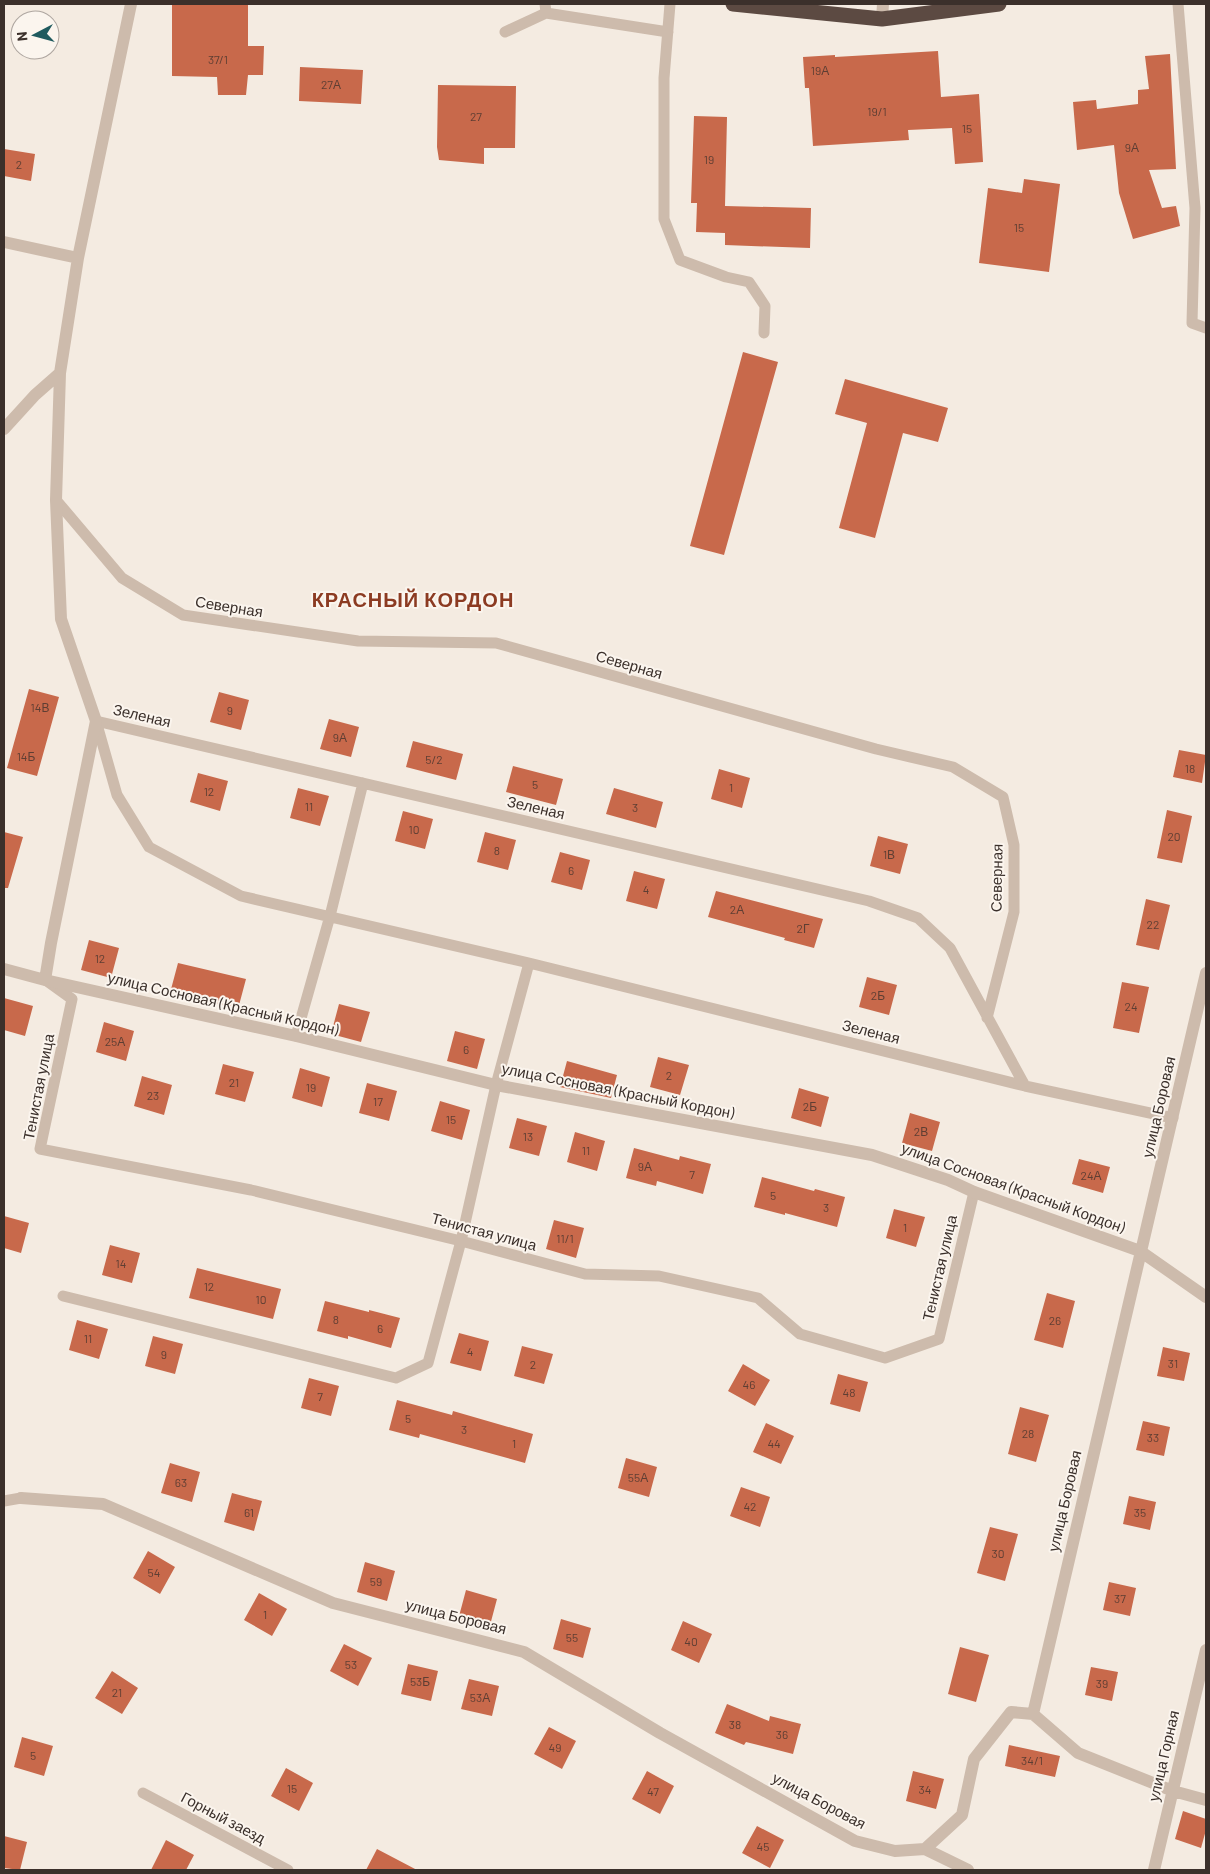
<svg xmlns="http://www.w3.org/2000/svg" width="1210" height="1874" viewBox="0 0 1210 1874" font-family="Barlow,sans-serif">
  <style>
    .building { fill: #c8694b }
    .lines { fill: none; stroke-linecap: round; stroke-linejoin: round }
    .lane { stroke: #cdbbac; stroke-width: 11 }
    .street { stroke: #cdbbac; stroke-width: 12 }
    .highway { stroke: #5c4a42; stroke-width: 15 }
    .labels { text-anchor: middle; stroke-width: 4; stroke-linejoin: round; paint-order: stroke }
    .number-label { font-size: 12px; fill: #5e3e33 }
    .street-label { font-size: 15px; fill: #3b302b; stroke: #fbf5ee }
    .district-label { font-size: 20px; font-weight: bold; letter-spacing: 1px; fill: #8c3b22; stroke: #fbf5ee }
  </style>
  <rect width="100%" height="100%" fill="#f4ebe1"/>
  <!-- building -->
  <path class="building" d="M172,4H248V46H264L263,75H248L246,95H218L217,77L172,76Z
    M938,51L941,97L979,94L983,162L955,164L952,128L908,130L909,140L813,146L809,88H805L803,57L835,55V57Z
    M1170,54L1176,169L1149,170L1162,208L1176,206L1180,226L1133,239L1119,193L1114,145L1077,150L1073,102L1096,100L1097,109L1138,104V90L1149,89L1145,56Z
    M300,67L363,70L361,104L299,101Z
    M438,85L516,86L515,148H484V164L439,160L437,147Z
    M694,116L727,117L725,206L811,208L810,248L725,245V233L696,232L697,203H691Z
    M4,149L35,154L31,181L4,176Z
    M1024,179L1060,184L1049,272L979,263L988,188L1022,193Z
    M743,352L778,362L724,555L690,546Z
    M845,379L948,408L938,442L903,433L875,538L839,528L867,423L835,414Z
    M29,689L59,697L37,776L7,768Z
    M219,692L249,700L241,730L210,722Z
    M329,719L359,727L351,757L320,749Z
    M413,741L463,754L456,780L406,767Z
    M1179,750L1206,755L1202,783L1173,777Z
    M513,766L563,779L556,805L506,792Z
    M719,769L750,778L742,808L711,799Z
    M198,773L228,781L220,811L190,802Z
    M298,788L329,796L320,826L290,818Z
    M614,788L663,802L656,828L606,814Z
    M1167,810L1192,816L1182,863L1157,858Z
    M403,811L433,819L425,849L395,841Z
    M4,832L23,837L8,888H4Z
    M485,832L516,840L508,870L477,862Z
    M878,836L908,844L900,874L870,866Z
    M560,852L590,860L582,890L551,882Z
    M634,871L665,879L657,909L626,901Z
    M716,891L823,919L814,948L784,940L785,938L708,917Z
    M1146,899L1170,905L1159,950L1136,945Z
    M89,940L119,948L111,978L81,970Z
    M178,963L246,979L238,1009L170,993Z
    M867,977L897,985L889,1015L859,1007Z
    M1122,982L1149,987L1139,1033L1113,1028Z
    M4,998L33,1006L25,1036L4,1030Z
    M339,1004L370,1012L361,1042L331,1034Z
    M104,1022L134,1031L126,1061L96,1052Z
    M455,1031L485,1039L477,1069L447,1061Z
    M658,1057L689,1065L680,1095L650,1087Z
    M567,1061L617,1075L611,1098L560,1087Z
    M223,1064L254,1072L245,1102L215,1094Z
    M300,1068L330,1077L322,1107L292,1098Z
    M142,1076L172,1085L164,1115L134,1106Z
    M367,1083L397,1091L389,1121L359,1113Z
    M799,1088L829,1097L821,1127L791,1118Z
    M440,1101L470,1110L462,1140L431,1131Z
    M910,1113L940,1122L932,1151L902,1143Z
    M517,1118L547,1126L539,1156L509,1148Z
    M575,1132L605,1141L597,1171L567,1162Z
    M634,1148L679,1160L680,1156L711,1164L703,1194L657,1181L656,1186L626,1178Z
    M1079,1159L1110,1167L1103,1193L1072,1184Z
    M762,1177L814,1191L815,1189L845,1197L837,1227L785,1213V1215L754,1207Z
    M894,1209L925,1217L916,1247L886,1238Z
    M4,1216L29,1223L21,1253L4,1248Z
    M554,1220L584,1228L576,1258L546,1249Z
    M110,1245L140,1253L132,1283L102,1275Z
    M197,1268L281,1289L273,1319L189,1298Z
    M1047,1293L1075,1301L1063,1348L1034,1340Z
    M325,1301L369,1312V1310L400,1318L391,1348L348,1336V1339L317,1331Z
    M77,1320L108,1329L99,1359L69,1350Z
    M459,1333L489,1341L481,1371L450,1363Z
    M153,1336L183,1344L175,1374L145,1366Z
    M522,1346L553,1354L544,1384L514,1376Z
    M1163,1347L1190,1353L1184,1381L1157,1376Z
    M743,1364L770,1380L755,1406L728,1391Z
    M838,1374L868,1382L860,1412L830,1404Z
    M309,1378L339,1386L331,1416L301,1408Z
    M397,1400L452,1415L453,1411L533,1434L525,1463L420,1434L419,1438L389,1430Z
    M1020,1407L1049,1415L1036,1462L1008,1454Z
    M1143,1421L1170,1427L1164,1456L1136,1450Z
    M766,1423L794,1436L781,1464L753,1452Z
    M626,1458L657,1467L649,1497L618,1488Z
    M170,1463L200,1472L192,1502L161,1493Z
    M741,1487L770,1497L760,1527L730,1516Z
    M232,1493L262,1501L254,1531L224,1522Z
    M1129,1496L1156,1502L1150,1530L1123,1524Z
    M990,1527L1018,1534L1005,1581L977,1573Z
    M148,1551L175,1567L160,1594L133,1578Z
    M365,1562L395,1571L387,1601L357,1592Z
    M1109,1582L1136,1588L1130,1616L1103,1610Z
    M466,1590L497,1599L489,1629L458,1620Z
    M259,1593L287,1609L272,1636L244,1620Z
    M561,1619L591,1628L583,1658L553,1649Z
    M683,1621L712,1634L699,1663L671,1650Z
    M344,1644L372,1658L358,1686L330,1671Z
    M960,1647L989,1655L976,1702L948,1694Z
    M408,1664L438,1671L431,1701L401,1694Z
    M1091,1667L1118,1672L1112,1701L1085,1695Z
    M112,1671L138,1688L122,1714L95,1698Z
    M469,1679L499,1686L492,1716L461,1709Z
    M727,1704L769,1721L770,1716L801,1724L793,1754L746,1742L744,1745L715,1733Z
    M549,1727L576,1741L562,1769L534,1754Z
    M22,1737L53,1746L44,1776L14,1767Z
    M1009,1745L1060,1756L1055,1777L1005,1766Z
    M286,1768L313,1783L299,1811L271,1796Z
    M647,1771L674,1786L660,1814L632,1799Z
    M913,1771L944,1779L936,1809L906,1801Z
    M1183,1811L1206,1819V1830L1201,1848L1175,1839Z
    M757,1826L784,1840L770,1868L742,1853Z
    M4,1836L27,1842L20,1870L4,1868Z
    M166,1840L194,1855L186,1870H151Z
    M377,1849L417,1870H366Z"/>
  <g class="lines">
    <!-- lane -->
    <path class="lane" d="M545,4L546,13L668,32
      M670,4L664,78V219L680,260L726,277L749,282L765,306L764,333
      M1178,4L1195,208L1192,323L1206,328
      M505,32L546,13
      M56,500L122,578L183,615L358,641L496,643L876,749L953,767L1003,797L1014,845V912L987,1018
      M47,981L72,999L40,1149L251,1190L461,1241L585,1274L659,1276L758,1298L800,1334L885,1358L939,1339L974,1192
      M296,1036L330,916L363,783
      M1025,1086L950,948L918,918L869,901L96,721L117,795L149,847L241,896L529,963L1025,1086L1173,1118
      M63,1296L396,1378L428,1363L461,1241L496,1085L529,963
      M4,1501L21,1498
      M143,1793L288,1870"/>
    <!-- street -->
    <path class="street" d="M882,19L883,4
      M4,242L78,258
      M4,429L35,395L60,373
      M4,969L45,980L296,1036L496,1085L872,1155L948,1180L974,1192L1140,1251L1206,1297
      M45,980L51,943L96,721L61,619L56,500L60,373L78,258L131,4
      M21,1498L103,1504L333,1603L524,1652L660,1733L855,1841L895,1851L925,1849L962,1815L974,1759L1011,1712L1033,1714L1206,973
      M1033,1714L1078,1753L1173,1791L1206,1800
      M925,1849L968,1870
      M1154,1870L1206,1650"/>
    <!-- highway -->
    <path class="highway" d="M733,4L882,19L999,4"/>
  </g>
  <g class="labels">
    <!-- number labels -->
    <g class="number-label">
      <text x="218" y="64">37/1</text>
      <text x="820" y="75">19А</text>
      <text x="331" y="89">27А</text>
      <text x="877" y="116">19/1</text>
      <text x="476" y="121">27</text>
      <text x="967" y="133">15</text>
      <text x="1132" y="152">9А</text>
      <text x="709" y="164">19</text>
      <text x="19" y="169">2</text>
      <text x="1019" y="232">15</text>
      <text x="40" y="712">14В</text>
      <text x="230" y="715">9</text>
      <text x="340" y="742">9А</text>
      <text x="26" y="761">14Б</text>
      <text x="434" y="764">5/2</text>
      <text x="1190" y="773">18</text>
      <text x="535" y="789">5</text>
      <text x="731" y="792">1</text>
      <text x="209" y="796">12</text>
      <text x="309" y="811">11</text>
      <text x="635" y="812">3</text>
      <text x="414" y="834">10</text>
      <text x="1174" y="841">20</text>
      <text x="497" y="855">8</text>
      <text x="889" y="859">1В</text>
      <text x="571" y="875">6</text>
      <text x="646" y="894">4</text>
      <text x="737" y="914">2А</text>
      <text x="1153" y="929">22</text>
      <text x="803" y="933">2Г</text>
      <text x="100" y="963">12</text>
      <text x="878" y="1000">2Б</text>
      <text x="1131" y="1011">24</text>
      <text x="115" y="1046">25А</text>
      <text x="466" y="1054">6</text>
      <text x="669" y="1080">2</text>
      <text x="234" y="1087">21</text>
      <text x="311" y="1092">19</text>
      <text x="153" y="1100">23</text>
      <text x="378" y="1106">17</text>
      <text x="810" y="1111">2Б</text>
      <text x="451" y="1124">15</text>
      <text x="921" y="1136">2В</text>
      <text x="528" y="1141">13</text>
      <text x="586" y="1155">11</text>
      <text x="645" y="1171">9А</text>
      <text x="692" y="1179">7</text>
      <text x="1091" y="1180">24А</text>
      <text x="773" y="1200">5</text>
      <text x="826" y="1212">3</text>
      <text x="905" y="1232">1</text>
      <text x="565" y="1243">11/1</text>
      <text x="121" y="1268">14</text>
      <text x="209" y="1291">12</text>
      <text x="261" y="1304">10</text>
      <text x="336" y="1324">8</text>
      <text x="1055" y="1325">26</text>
      <text x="380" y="1333">6</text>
      <text x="88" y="1343">11</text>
      <text x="470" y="1356">4</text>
      <text x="164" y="1359">9</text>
      <text x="1173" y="1368">31</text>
      <text x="533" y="1369">2</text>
      <text x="749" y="1389">46</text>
      <text x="849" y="1397">48</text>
      <text x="320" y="1401">7</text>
      <text x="408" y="1423">5</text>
      <text x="464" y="1434">3</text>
      <text x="1028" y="1438">28</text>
      <text x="1153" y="1442">33</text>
      <text x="514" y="1448">1</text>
      <text x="774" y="1448">44</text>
      <text x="638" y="1482">55А</text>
      <text x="181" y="1487">63</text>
      <text x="750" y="1511">42</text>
      <text x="249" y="1517">61</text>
      <text x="1140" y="1517">35</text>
      <text x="998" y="1558">30</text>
      <text x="154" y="1577">54</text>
      <text x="376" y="1586">59</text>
      <text x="1120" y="1603">37</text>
      <text x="265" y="1619">1</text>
      <text x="572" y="1642">55</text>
      <text x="691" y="1646">40</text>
      <text x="351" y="1669">53</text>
      <text x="420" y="1686">53Б</text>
      <text x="1102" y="1688">39</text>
      <text x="117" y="1697">21</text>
      <text x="480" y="1702">53А</text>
      <text x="735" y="1729">38</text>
      <text x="782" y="1739">36</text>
      <text x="555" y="1752">49</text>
      <text x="33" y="1760">5</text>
      <text x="1032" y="1765">34/1</text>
      <text x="292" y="1793">15</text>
      <text x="925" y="1794">34</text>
      <text x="653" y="1796">47</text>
      <text x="763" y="1851">45</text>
    </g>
    <!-- street labels -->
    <g class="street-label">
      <text transform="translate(229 607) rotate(9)" y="5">Северная</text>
      <text transform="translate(629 665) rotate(16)" y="5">Северная</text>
      <text transform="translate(142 716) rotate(13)" y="5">Зеленая</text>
      <text transform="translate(536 808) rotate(13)" y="5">Зеленая</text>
      <text transform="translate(997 878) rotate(-89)" y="5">Северная</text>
      <text transform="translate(223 1004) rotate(13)" y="5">улица Сосновая (Красный Кордон)</text>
      <text transform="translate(871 1032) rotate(14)" y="5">Зеленая</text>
      <text transform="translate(39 1087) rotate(-79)" y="5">Тенистая улица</text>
      <text transform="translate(618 1091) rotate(11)" y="5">улица Сосновая (Красный Кордон)</text>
      <text transform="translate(1159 1107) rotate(-77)" y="5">улица Боровая</text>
      <text transform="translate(1013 1188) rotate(20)" y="5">улица Сосновая (Красный Кордон)</text>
      <text transform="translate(484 1232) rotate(15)" y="5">Тенистая улица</text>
      <text transform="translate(940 1268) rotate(-77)" y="5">Тенистая улица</text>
      <text transform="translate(1065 1501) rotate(-77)" y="5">улица Боровая</text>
      <text transform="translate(456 1617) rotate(14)" y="5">улица Боровая</text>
      <text transform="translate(1164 1756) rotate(-77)" y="5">улица Горная</text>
      <text transform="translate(819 1801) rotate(28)" y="5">улица Боровая</text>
      <text transform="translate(223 1818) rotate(28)" y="5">Горный заезд</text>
    </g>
    <!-- district labels -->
    <g class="district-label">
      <text x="413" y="607">КРАСНЫЙ КОРДОН</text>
    </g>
  </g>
  <!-- border -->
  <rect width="1210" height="1874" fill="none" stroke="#3b302b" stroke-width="10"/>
  <!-- north arrow -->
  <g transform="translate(35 35) rotate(264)"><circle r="24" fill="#fbf5ee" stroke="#aea6a0"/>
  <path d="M0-4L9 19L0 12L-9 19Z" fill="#1f5a5e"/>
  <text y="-8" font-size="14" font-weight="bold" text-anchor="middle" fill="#3b302b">N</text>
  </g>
</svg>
